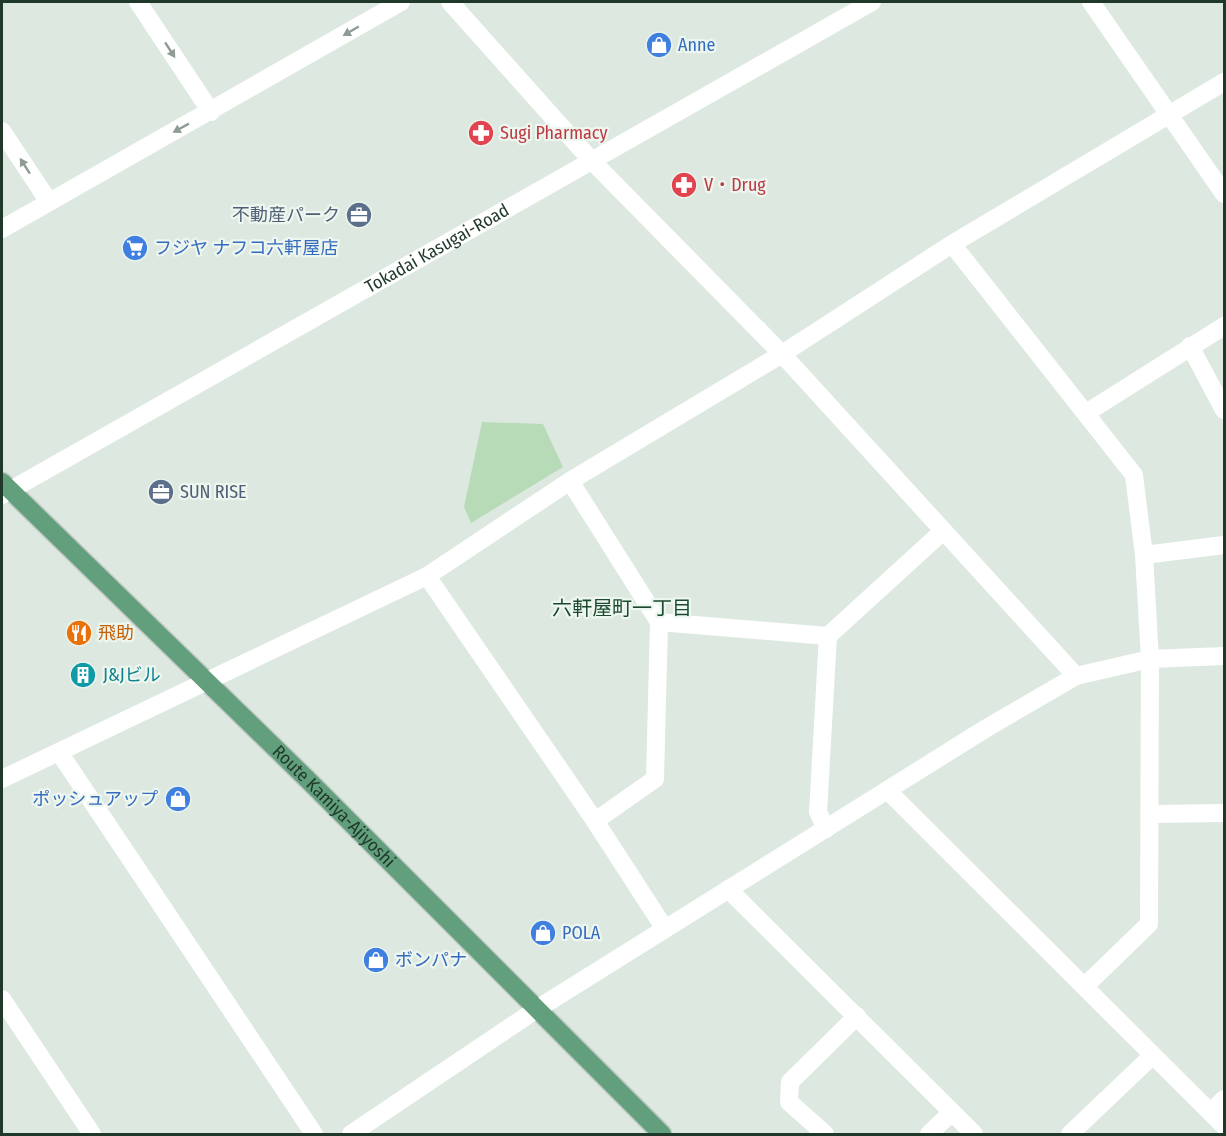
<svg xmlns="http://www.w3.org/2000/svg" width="1226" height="1136" viewBox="0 0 1226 1136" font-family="'Fira Sans Condensed','Noto Sans JP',sans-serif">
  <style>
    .green { fill: #b7dbb6 }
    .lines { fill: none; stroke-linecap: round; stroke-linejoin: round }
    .major-casing { stroke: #c0c7c3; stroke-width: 21 }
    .minor { stroke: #fff; stroke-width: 18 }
    .major { stroke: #629f7c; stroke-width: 18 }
    .oneway { fill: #8f9c94 }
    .labels { text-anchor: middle; stroke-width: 4.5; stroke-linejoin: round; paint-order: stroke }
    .shop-label { font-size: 18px; fill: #366cbe; stroke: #edf6ef; text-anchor: start }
    .health-label { font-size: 18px; fill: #be3a42; stroke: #edf6ef; text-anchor: start }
    .service-label { font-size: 18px; fill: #4e5e75; stroke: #edf6ef; text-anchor: end }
    .street-label { font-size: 18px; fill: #1f382a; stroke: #edf6ef }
    .food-label { font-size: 18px; fill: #c56008; stroke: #edf6ef; text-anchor: start }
    .culture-label { font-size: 18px; fill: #0d838f; stroke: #edf6ef; text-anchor: start }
    .neighbourhood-label { font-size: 20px; fill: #1c4a30; stroke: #edf6ef }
  </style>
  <rect width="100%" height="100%" fill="#dde9e0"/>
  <!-- green -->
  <path class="green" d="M482,422L543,424L563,467L471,523L464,507Z"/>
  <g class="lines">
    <!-- major casing -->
    <g class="major-casing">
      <g id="major">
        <path id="s2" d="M2,482L307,779L662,1134"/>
      </g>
    </g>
    <!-- minor -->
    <g class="minor">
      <path d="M138,2L211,112"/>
      <path d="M450,2L591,160L782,354L1076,676L1150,659L1224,656"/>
      <path d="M1091,2L1224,194"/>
      <path d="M2,131L49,202"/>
      <path d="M2,229L401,2"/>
      <path d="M952,244L1134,475L1144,555L1150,659L1149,924L1085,986"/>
      <path d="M1190,346L1224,410"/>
      <path d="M1086,413L1224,326"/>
      <path d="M570,481L659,622L828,636"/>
      <path id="s1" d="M2,495L872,2"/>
      <path d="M1144,555L1224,545"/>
      <path d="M427,576L595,821L665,929"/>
      <path d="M59,752L314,1134"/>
      <path d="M2,779L427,576L570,481L782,354L952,244L1224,82"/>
      <path d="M889,792L1224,1126"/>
      <path d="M1150,814L1224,813"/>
      <path d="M595,821L655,779L659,622"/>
      <path d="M826,829L818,812L828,636L942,532"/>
      <path d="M728,889L974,1134"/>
      <path d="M2,999L92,1134"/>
      <path d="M1211,1112L1224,1099"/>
      <path d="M351,1134L537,1009L985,729L1076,676"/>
      <path d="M825,1134L789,1102L790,1082L857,1016"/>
      <path d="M929,1134L952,1112"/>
      <path d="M1070,1134L1152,1056"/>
    </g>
    <!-- major -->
    <use href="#major" class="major"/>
  </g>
  <!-- one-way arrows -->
  <defs><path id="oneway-solid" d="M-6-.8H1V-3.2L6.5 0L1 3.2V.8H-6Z" transform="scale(1.5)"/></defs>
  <g class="oneway">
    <use href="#oneway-solid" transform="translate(351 31) rotate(150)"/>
    <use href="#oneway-solid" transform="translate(170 50) rotate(57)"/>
    <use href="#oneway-solid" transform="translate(181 128) rotate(151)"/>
    <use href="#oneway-solid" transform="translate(25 166) rotate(-123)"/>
  </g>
  <!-- icons -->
  <defs>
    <g id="shop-disc" transform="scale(1.35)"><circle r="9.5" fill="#3f7fe0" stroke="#edf6ef"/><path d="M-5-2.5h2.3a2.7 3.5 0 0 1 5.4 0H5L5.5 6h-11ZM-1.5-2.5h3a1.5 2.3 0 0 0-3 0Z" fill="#fff"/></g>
    <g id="pharmacy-disc" transform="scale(1.35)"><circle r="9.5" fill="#e0444e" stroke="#edf6ef"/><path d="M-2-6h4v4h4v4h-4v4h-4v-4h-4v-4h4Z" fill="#fff"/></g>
    <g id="office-disc" transform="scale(1.35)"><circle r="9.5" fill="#5c6f8a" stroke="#edf6ef"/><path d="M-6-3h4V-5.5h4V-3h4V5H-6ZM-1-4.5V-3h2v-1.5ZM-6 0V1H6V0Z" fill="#fff"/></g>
    <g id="supermarket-disc" transform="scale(1.35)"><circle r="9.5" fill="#3f7fe0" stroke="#edf6ef"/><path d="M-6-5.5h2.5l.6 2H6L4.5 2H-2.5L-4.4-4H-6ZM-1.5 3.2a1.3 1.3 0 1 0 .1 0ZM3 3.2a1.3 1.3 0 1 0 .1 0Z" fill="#fff"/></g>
    <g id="restaurant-disc" transform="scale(1.35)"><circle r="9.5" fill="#e8710a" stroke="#edf6ef"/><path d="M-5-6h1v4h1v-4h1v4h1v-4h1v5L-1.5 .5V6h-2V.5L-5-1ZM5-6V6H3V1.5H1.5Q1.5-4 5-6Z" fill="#fff"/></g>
    <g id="building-disc" transform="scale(1.35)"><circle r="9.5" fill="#0f9aa8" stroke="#edf6ef"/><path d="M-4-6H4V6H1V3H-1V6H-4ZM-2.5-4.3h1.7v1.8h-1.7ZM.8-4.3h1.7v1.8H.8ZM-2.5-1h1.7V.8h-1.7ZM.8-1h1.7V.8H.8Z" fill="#fff"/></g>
  </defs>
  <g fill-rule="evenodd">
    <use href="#shop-disc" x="659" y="45"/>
    <use href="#pharmacy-disc" x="481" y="133"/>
    <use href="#pharmacy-disc" x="684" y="185"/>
    <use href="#office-disc" x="359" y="215"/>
    <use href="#supermarket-disc" x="135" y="248"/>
    <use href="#office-disc" x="161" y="492"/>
    <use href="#restaurant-disc" x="79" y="633"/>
    <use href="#building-disc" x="83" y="675"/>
    <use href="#shop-disc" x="178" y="799"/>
    <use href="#shop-disc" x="543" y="933"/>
    <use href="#shop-disc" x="376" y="960"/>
  </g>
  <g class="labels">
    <!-- shop labels -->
    <g class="shop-label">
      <text x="678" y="51">Anne</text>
      <text x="154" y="254">フジヤ ナフコ六軒屋店</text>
      <text x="158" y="805" text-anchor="end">ポッシュアップ</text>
      <text x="562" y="939">POLA</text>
      <text x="395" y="966">ボンパナ</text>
    </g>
    <!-- health labels -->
    <g class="health-label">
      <text x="500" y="139">Sugi Pharmacy</text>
      <text x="704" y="191">V・Drug</text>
    </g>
    <!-- service labels -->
    <g class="service-label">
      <text x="340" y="221">不動産パーク</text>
      <text x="180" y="498" text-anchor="start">SUN RISE</text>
    </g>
    <!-- street labels -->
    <g class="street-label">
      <text dy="6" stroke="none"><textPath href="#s1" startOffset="500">Tokadai Kasugai-Road</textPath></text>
      <text dy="6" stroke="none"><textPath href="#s2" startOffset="464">Route Kamiya-Ajiyoshi</textPath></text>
    </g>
    <!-- food labels -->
    <g class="food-label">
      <text x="98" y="639">飛助</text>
    </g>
    <!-- culture labels -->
    <g class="culture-label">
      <text x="103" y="681">J&amp;Jビル</text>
    </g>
    <!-- neighbourhood labels -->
    <g class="neighbourhood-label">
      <text x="622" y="615">六軒屋町一丁目</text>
    </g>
  </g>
  <!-- border -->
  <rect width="1226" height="1136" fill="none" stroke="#1f382a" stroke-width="6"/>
</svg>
